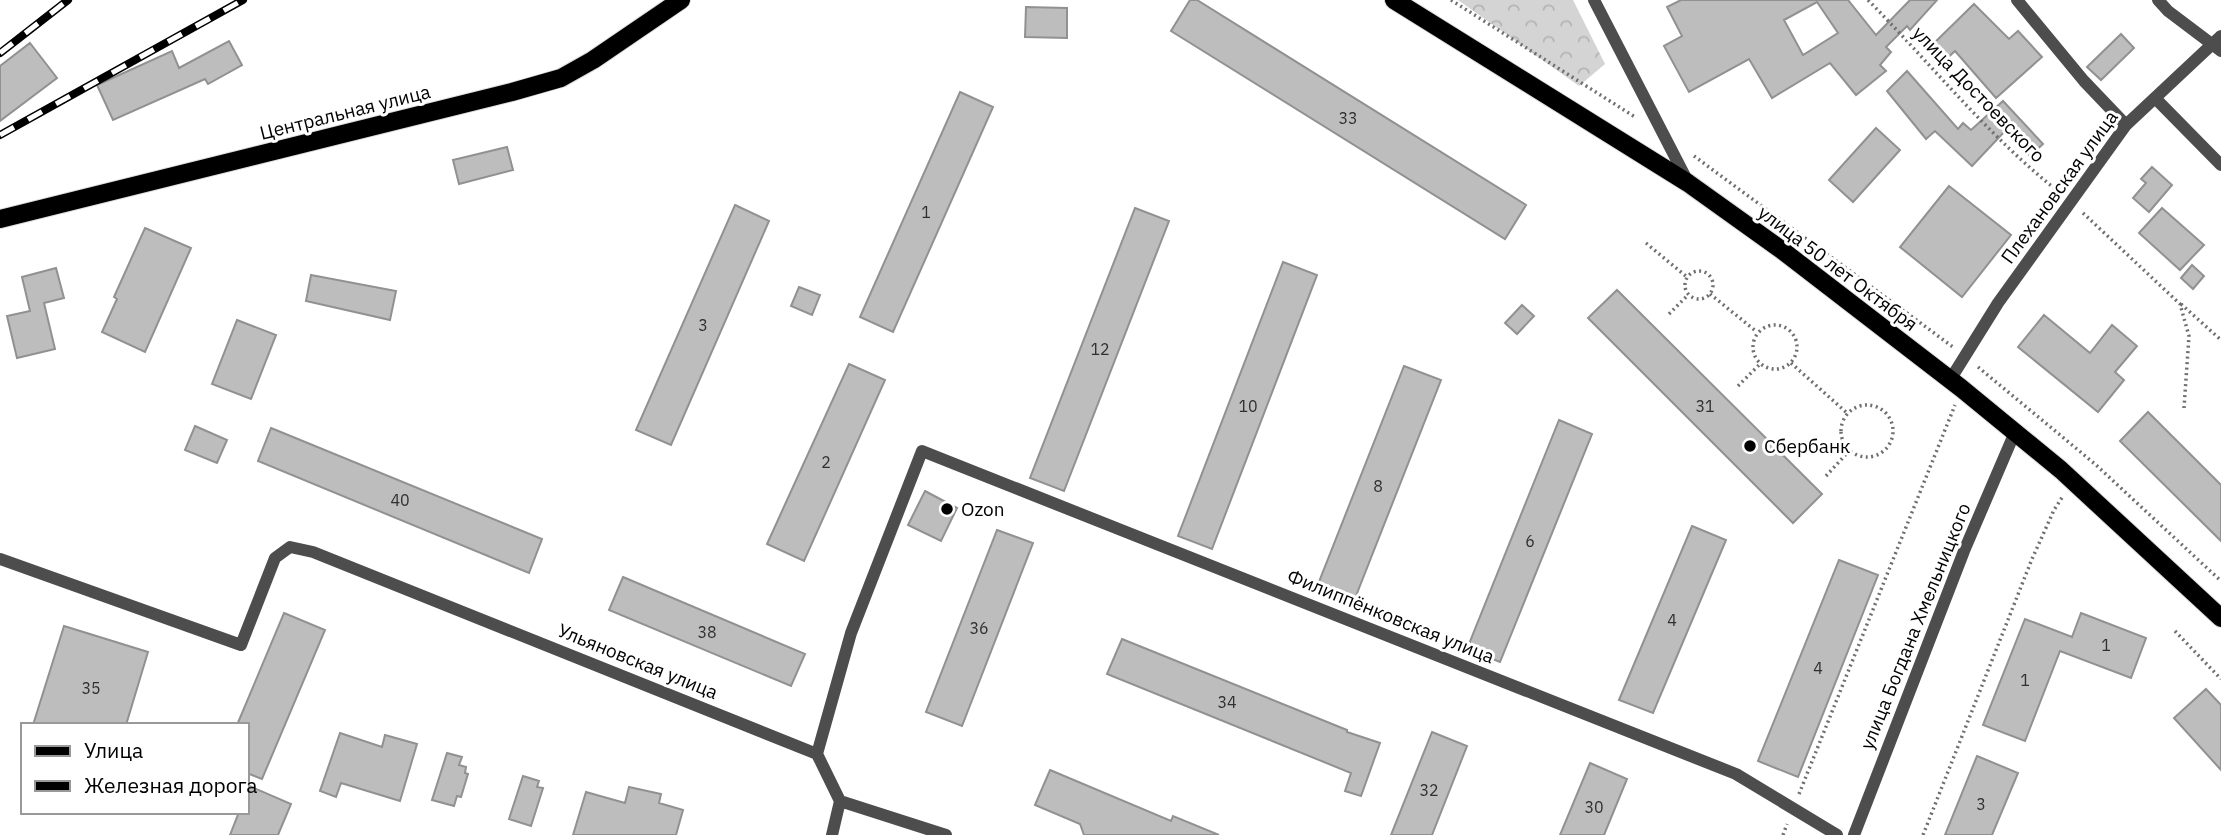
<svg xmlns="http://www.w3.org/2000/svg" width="2221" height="835" viewBox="0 0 2221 835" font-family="'IBM Plex Sans',sans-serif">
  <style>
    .forest { fill: url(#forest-crowns) }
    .building { fill: #bdbdbd; stroke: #919191; stroke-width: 2; fill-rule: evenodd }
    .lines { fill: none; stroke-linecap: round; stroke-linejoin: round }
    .major-casing { stroke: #dbdbdb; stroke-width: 20 }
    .path { stroke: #6f6f6f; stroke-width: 3.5; stroke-dasharray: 2 3.5; stroke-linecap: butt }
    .minor { stroke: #4d4d4d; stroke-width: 12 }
    .major { stroke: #000; stroke-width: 18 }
    .rail-casing { stroke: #000; stroke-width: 8 }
    .rail { stroke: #fff; stroke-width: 5; stroke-dasharray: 16; stroke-linecap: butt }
    .poi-dot { fill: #000; stroke: #fff; stroke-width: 2.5 }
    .labels { text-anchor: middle; stroke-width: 6; stroke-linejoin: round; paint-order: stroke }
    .number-label { font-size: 16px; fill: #2f2f2f }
    .street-label { font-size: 19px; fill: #000; stroke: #fff }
    .poi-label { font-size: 19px; fill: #000; stroke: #fff; text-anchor: start }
  </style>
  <defs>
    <pattern id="forest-crowns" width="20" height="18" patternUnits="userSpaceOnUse" patternTransform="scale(1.75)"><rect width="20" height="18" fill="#d4d4d4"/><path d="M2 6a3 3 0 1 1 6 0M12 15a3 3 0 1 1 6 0" fill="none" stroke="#b4b4b4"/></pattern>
  </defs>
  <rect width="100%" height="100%" fill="#fff"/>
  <!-- forest -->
  <path class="forest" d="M1458,0H1573L1605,64L1579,86Z"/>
  <!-- building -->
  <path class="building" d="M1190,0H1197L1526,205L1505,239L1171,31Z
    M1681,0H1848L1876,35L1910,0H1937L1910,30L1907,26L1886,47L1891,52L1880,65L1886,71L1856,95L1830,63L1772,98L1749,59L1689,92L1664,46L1682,36L1667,7ZM1817,2L1838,33L1803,55L1784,20Z
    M1974,4L2009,39L2018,31L2042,57L1996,98L1955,51L1943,62L1929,48Z
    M1026,7L1067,8V38L1025,37Z
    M2121,34L2134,48L2101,80L2087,67Z
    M229,41L242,65L208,84L205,79L113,120L97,85L172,51L179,68Z
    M30,43L57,78L0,121V66Z
    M1907,71L1958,129L1963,123L1971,130L2003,101L2043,144L2030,156L2005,131L1972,166L1935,131L1926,139L1887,91Z
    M960,92L993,107L893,332L860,317Z
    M1876,128L1900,150L1853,202L1829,180Z
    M507,147L513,170L459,184L453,160Z
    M2152,167L2172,185L2149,212L2133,198L2146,183L2141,179Z
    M1949,186L2011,235L1962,297L1900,247Z
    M735,205L769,221L671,445L636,430Z
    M1135,208L1169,221L1064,491L1030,478Z
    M2162,208L2204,245L2180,270L2139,233Z
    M145,228L191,248L145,352L102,332L117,299L114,297Z
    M1283,262L1317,275L1212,549L1178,536Z
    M2192,265L2204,276L2193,289L2181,278Z
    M56,268L64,298L44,303L55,349L17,358L7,316L30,311L22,277Z
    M311,275L396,291L390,320L306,301Z
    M799,287L820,295L812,315L791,306Z
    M1617,290L1822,494L1793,523L1588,318Z
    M1522,305L1534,316L1517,334L1505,323Z
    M2044,315L2090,353L2112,325L2137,346L2115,372L2124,380L2098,412L2018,347Z
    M237,320L276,335L251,399L212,384Z
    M849,364L885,380L804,561L767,544Z
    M1404,366L1441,380L1352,606L1315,592Z
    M2148,412L2221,485V541L2120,441Z
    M1559,420L1592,434L1500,662L1467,649Z
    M195,426L227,440L217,463L185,450Z
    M271,428L542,539L529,573L258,461Z
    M925,491L957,508L941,541L908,525Z
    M1692,526L1726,540L1653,713L1619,700Z
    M997,530L1033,543L962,726L926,712Z
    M1839,560L1878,575L1798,777L1758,761Z
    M623,577L805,654L791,686L609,610Z
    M284,613L325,630L262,779L247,773V725H237Z
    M2081,613L2146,638L2131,678L2060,651L2025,741L1983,725L2025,619L2072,637Z
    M64,626L148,652L126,725H33Z
    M1122,639L1347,730V732L1380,743L1361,796L1345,791L1351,773L1107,674Z
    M2206,689L2221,705V770L2174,718Z
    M1432,732L1467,746L1432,835H1391Z
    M340,733L382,747L385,735L417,744L400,801L341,783L336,797L320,791Z
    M447,753L462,757L459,765L466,767L465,773L468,774L461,797L457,796L454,806L432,800Z
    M1977,756L2018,773L1992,835H1945Z
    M1590,763L1627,779L1604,835H1560Z
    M1050,770L1171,821L1173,816L1219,835H1084L1080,824L1035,805Z
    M523,776L539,781L537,787L543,788L531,826L509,819Z
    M247,785L291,804L278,835H230L239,812H247Z
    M629,787L661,794L659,803L683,810L676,835H573L586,792L625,803Z"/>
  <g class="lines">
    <!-- major casing -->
    <g class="major-casing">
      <path id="major" d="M1394,0L1688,183L1783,251L1961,388L2061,470L2221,618
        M0,219L512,92L561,78L593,60L681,0"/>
    </g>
    <!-- path -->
    <path class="path" d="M1451,0L1635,117
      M1868,0C1931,64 1988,136 2059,192
      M1694,156L1953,347
      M2083,213L2180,304L2189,336L2184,408
      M1646,243L1687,277
      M1685 285a14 14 0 1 1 28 0a14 14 0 1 1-28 0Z
      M1710,294L1757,332
      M2181,304L2221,340
      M1669,314L1688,295
      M1753 347a22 22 0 1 1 44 0a22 22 0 1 1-44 0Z
      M1791,363L1847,413
      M1978,367L2095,464L2221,581
      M1738,386L1760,364
      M1841 431a26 26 0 1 1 52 0a26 26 0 1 1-52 0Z
      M1826,476L1849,451
      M2175,631L2221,679
      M1799,794L1955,405
      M1783,835L1787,824
      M1923,835L2032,559L2054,510L2063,496"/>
    <!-- minor -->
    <path class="minor" d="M1594,0L1688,182
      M2017,0L2084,81L2126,125
      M2158,0L2168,11L2221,51
      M2155,98L2221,165
      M1950,380L1998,303L2126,125L2221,36
      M0,559L241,645L275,558L290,547L313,552L817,754L840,801L946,835
      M817,754L851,633L922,451L1736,774L1837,835
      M832,835L840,801
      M1854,835L1964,551L2015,432"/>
    <!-- major -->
    <use href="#major" class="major"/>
    <!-- rail casing -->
    <g class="rail-casing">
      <path id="rail" d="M0,53L68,0
        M0,135L243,0"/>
    </g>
    <!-- rail -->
    <use href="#rail" class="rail"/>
  </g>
  <!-- markers -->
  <g class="poi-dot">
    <circle cx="1750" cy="446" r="7"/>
    <circle cx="947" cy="509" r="7"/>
  </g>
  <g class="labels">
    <!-- number labels -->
    <g class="number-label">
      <text x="1348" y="124">33</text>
      <text x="926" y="218">1</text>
      <text x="703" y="331">3</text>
      <text x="1100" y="355">12</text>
      <text x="1248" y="412">10</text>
      <text x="1705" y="412">31</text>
      <text x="826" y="468">2</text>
      <text x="1378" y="492">8</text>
      <text x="400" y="506">40</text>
      <text x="1530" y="547">6</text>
      <text x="1672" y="626">4</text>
      <text x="979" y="634">36</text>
      <text x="707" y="638">38</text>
      <text x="2106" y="651">1</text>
      <text x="1818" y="674">4</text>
      <text x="2025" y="686">1</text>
      <text x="91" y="694">35</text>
      <text x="1227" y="708">34</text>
      <text x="1429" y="796">32</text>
      <text x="1981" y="810">3</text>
      <text x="1594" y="813">30</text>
    </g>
    <!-- street labels -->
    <g class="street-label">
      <text transform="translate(1979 94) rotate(46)" y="7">улица Достоевского</text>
      <text transform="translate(345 112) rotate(-14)" y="7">Центральная улица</text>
      <text transform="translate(2059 187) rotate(-54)" y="7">Плехановская улица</text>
      <text transform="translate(1838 268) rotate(37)" y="7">улица 50 лет Октября</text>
      <text transform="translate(1391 616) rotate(22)" y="7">Филиппёнковская улица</text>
      <text transform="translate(1915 626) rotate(-68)" y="7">улица Богдана Хмельницкого</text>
      <text transform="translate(638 661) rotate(22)" y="7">Ульяновская улица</text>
    </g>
    <!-- poi labels -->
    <g class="poi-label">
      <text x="1764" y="453">Сбербанк</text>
      <text x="961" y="516">Ozon</text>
    </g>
  </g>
  <!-- legend -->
  <rect x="21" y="723" width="228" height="91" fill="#ffffff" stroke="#999999" stroke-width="2"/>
  <rect x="35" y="746" width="35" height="10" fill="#000000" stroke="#999999" stroke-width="2"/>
  <text x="84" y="758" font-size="21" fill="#000000">Улица</text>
  <rect x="35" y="781" width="35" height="10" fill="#000000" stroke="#999999" stroke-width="2"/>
  <text x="84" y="793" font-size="21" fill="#000000">Железная дорога</text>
</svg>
